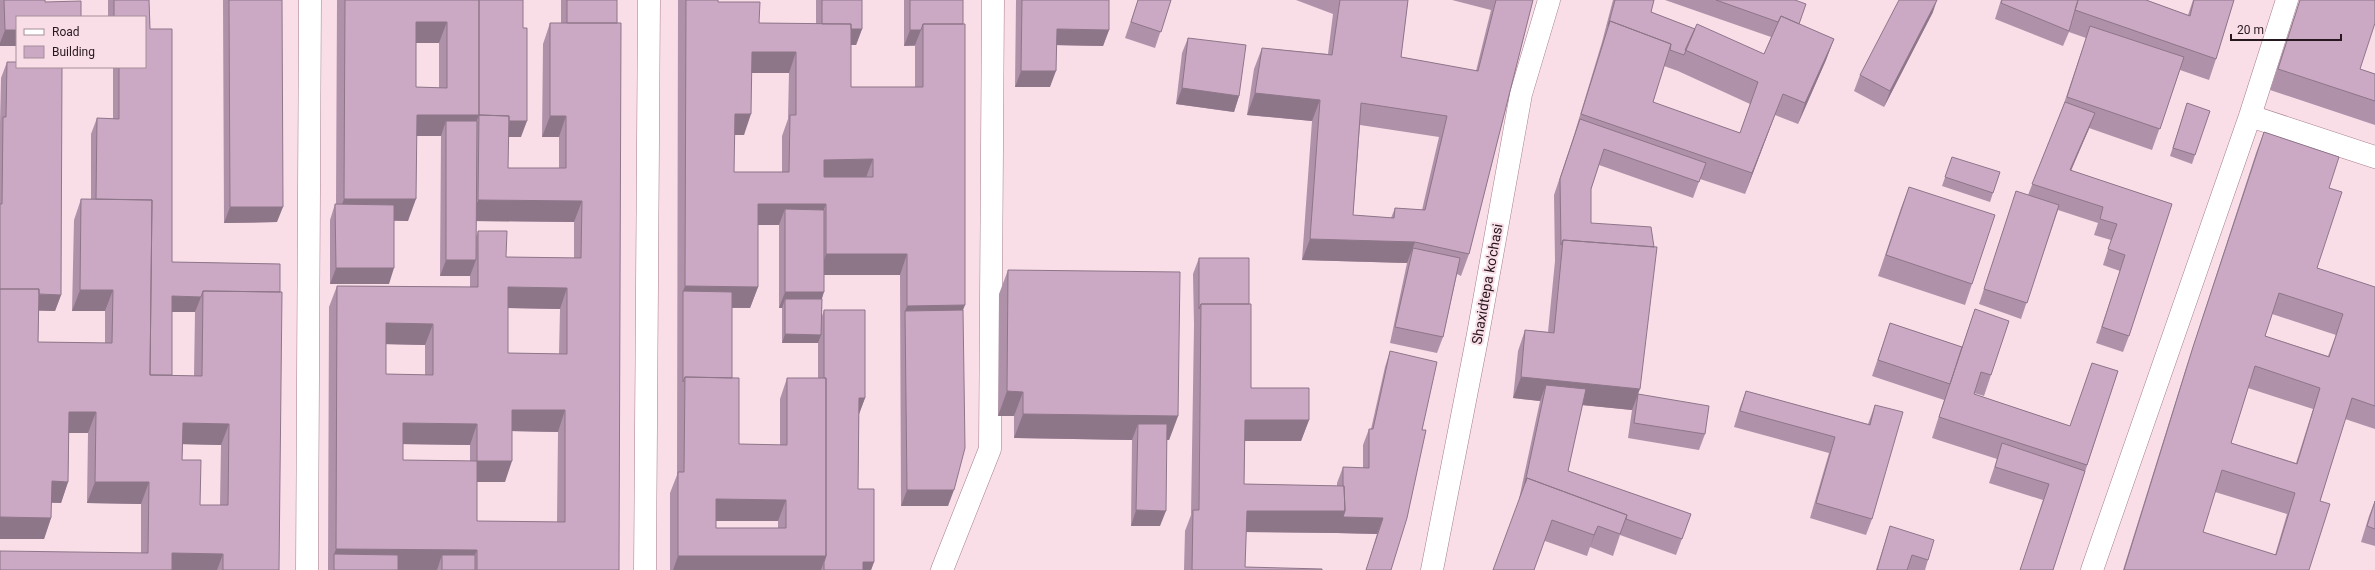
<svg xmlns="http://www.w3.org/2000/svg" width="2375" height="570" viewBox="0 0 2375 570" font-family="Roboto,sans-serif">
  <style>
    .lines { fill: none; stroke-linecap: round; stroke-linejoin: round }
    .minor-casing { stroke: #a57d8d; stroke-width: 23 }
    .minor { stroke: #fff; stroke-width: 22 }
    .wall { fill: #af91a9; fill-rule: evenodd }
    .shaded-wall { fill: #8e7689 }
    .building { fill: #cba9c4; stroke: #8e7689; fill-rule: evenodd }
    .labels { text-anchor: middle; stroke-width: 4; stroke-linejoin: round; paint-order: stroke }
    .street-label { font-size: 14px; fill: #27171e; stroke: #f9dee8 }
  </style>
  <rect width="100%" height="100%" fill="#f9dee8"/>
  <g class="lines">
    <!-- minor casing -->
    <g class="minor-casing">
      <path id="minor" d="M2250,116L2375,157
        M307,570L310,0
        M645,570L649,0
        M942,570L990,449L993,0
        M1432,570L1478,334L1521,94L1549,0
        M2092,570L2250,116L2287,0"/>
    </g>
    <!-- minor -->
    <use href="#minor" class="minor"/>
  </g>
  <!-- wall -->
  <path class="wall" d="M0,0H45L0,46Z
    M108,0H149L150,29L172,262L280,264L279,570H0L141,553V504L87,503L88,433H69L68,482L61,503H51V518L44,539H0V123L1,78L7,62L61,295L55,311L39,310L38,342L105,343V311H72L74,220L81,199H91V134L97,118L113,119V67H145V17H108ZM172,312H195L194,376L172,375ZM183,444L221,445L220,505H200L182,460Z
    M223,0H282L277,222L224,223Z
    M337,0H523L521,137H508V168H559V137H542L543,44L550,23H561V0H617L619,570H328L329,307L337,286L470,287V276H440L441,136H416L408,221L394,220L389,284H330V220L335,204H336ZM416,43H439V88L416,87ZM476,221L574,222V258L506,257L478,231L476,237ZM508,308L560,309L559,354L508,353ZM386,344L425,345V375L386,374ZM512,431L558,432L557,522L477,521V482H505ZM403,444L470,445V461L403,460Z
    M678,0H718V2L759,23L816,24V0H862V29L856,45H851V87H915V46H904V0H963V310L948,506H901L900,275H824L822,299V316L824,310L865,398L859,414L858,489L874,562L871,570H670V493L677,475ZM751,73H789L788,119L782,136V172H734V135H744ZM758,225H779V308H782V343H818V378H787L780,399V445L739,444L732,378V308H750L758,287ZM716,521H778V528H716Z
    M1016,0H1109V30L1103,46L1056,45L1050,87H1015Z
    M1138,0H1171L1155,48L1125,38Z
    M1296,0H1408L1401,57L1476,71L1491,10L1452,0H1533L1469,254L1461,276L1457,274L1443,337L1437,353L1390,343L1407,263L1302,260L1312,121L1247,115L1254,69L1262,48L1328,54L1333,14ZM1360,125L1439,137L1422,210L1395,208L1391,218L1353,215Z
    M1613,0H1654L1651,12L1695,29L1764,54L1771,37L1665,0H1795L1799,24L1834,39L1826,60L1798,124L1775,115L1745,194L1700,179L1693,198L1599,165L1591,189V223L1638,394L1705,434L1699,450L1628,438L1632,410L1582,405L1568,471L1691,514L1676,555L1620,535L1613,556L1590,547L1587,556L1545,541L1519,499L1540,401L1513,398L1518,351L1525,330L1548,332L1555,261L1554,195L1574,135L1602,42ZM1664,66L1678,71L1750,104L1740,133L1653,102Z
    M2001,0H2146L2188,15L2193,0H2234L2216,59L2209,80L2180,70L2152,150L2089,128L2071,171L2172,204L2129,336L2123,352L2096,343L2120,271L2103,265L2111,240L2094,235L2098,223L2058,210L2021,319L1979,304L2016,191L2028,195L2062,109L2086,38L2069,32L2063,46L1995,19Z
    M2300,0H2375L2360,69L2375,74V125L2270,90Z
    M1933,12L1884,107L1854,91L1860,75Z
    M1188,38L1239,96L1234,112L1176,104L1182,53Z
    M2187,103L2195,155L2192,164L2170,156Z
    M2264,132L2329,188L2317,268L2375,287V429L2345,419L2320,501L2309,570H2123L2186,368L2256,153ZM2272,314L2336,335L2328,356L2265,336ZM2248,388L2313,409L2296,463L2231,443ZM2215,492L2287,514L2275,555L2203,532Z
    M1952,157L1993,193L1990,202L1942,186Z
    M1909,187L1972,284L1965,305L1878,276L1901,208Z
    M1199,258L1249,304L1251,388L1309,420L1301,441H1245L1244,484L1337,486V483L1343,467L1363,468V445L1369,429H1371L1385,367L1390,351L1391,570H1366L1377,534L1337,533L1246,532L1245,567L1322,570H1184L1185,531L1191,515L1194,325L1193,274Z
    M1008,270L1178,416L1169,440H1167L1160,526H1131L1132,440L1014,438V416H998L999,294Z
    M1975,309L1991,375L1984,396L1974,393V394L2070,426L2092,363L2118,371L2053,570H2020L2043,500L1989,483L1997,459L1932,438L1944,400L1872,376L1890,323L1962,347Z
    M1746,391L1868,424L1875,405L1872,519L1866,535L1810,518L1829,453L1734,427L1740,407Z
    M2375,501V546L2361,542L2369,516Z
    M1890,526L1928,560L1925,570H1876Z"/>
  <!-- shaded-wall -->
  <path class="shaded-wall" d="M1937,0L1933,12L1884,107L1890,91Z
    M416,22H447L439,43H409Z
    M822,29H862L856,45H816Z
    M1057,29L1109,30L1103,46L1051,45Z
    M5,30H17V46H0V43Z
    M910,30H921L915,45L904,46Z
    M1834,39L1826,60L1798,124L1805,103Z
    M752,52H796L789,73H744Z
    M1021,71H1056L1050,87H1015Z
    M1182,88L1239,96L1234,112L1176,104Z
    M1255,93L1320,100L1312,121L1247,115Z
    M1783,94L1775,115L1745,194L1752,173Z
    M2095,113L2089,129L2064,186L2070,170Z
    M735,114H751L744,135H727Z
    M417,115H479L471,136L446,121L441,136H409Z
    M550,116H566L559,137H542Z
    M479,121H527L521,137H479Z
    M873,159L865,180L816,181L824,160Z
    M344,199H416L408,221L336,220Z
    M478,200L582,201L574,222L470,221Z
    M758,204H826L818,225L785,209L779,225H751Z
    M230,207H283L277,222L224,223Z
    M1310,239L1415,242L1407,263L1302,260Z
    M826,254H907L900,275H819Z
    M446,260H476L470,276H440Z
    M336,268H394L389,284H330Z
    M685,286L758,287L750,308L683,307V291Z
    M508,287L567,288L560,309L501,308Z
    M80,290H113L105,311H72Z
    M785,292H824L819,308L785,299L782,308H779Z
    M0,294L61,295L55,311L0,310Z
    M172,296L201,297L195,312H167Z
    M965,305L957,326L905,311L907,306Z
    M386,323L433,324L425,345L379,344Z
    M785,334L821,335L818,343H782Z
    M1521,377L1640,389L1632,410L1542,401L1546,385L1540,401L1513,398Z
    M1007,391L1023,392L1014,416H998Z
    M859,398H865L859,414H853Z
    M512,410H565L558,432L504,431Z
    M69,412H96L88,433H62Z
    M1023,414L1178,416L1169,440H1138V424L1132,440L1014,438Z
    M1245,420H1309L1301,441H1238Z
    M183,423L229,424L221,445L175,444Z
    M403,423L477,424L470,445L395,444Z
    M477,461H512L505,482H469Z
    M52,481L68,482L61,503L44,502Z
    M95,482H149L141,504L87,503Z
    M907,490H954L948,506H901Z
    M716,499L786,500L778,521H708Z
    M1136,510L1166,511L1160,526H1131Z
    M1247,511H1345L1383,518L1377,534L1337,533L1239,532Z
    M0,517L51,518L44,539H0Z
    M1598,526L1590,547L1587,556L1594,535Z
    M336,549L477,550L469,570L442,555L437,570H334V554Z
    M172,553L223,554L217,570H166Z
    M678,556H826L821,570H673Z
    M863,562H874L871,570H860Z"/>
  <!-- building -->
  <path class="building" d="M4,0H45V2L81,1V17H17V30H5Z
    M114,0H149L150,29H172V262L280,264V292L203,291L201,297L172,296V375H150L152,200L96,199L97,118L119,119V67H145V17H114Z
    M229,0H282L283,207H230Z
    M345,0H479V115L509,116L508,168H566V116H550V23H621L619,570H477V550L336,549L337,286L478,287V231H507L506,257L581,258L582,201L478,200L479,115H417L416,199H344ZM416,22H447V88L416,87ZM508,287L567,288V354L508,353ZM386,323L433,324V375L386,374ZM512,410H565V522L477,521V461L403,460V423L477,424V461H512Z
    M479,0H523V28H527V121H509V116L479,115Z
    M567,0H617V23H567Z
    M686,0H718V2H760L759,23L851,24V87H923V24H965V305L907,306V254H826V204H758V287L685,286ZM752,52H796V115H790L789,172H734L735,114H751ZM873,159V177H824V160Z
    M822,0H862V29H851V24H822Z
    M910,0H963V24H923L921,30H910Z
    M1022,0H1109V30L1057,29L1056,71H1021Z
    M1138,0H1171L1161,32L1131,22Z
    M1340,0H1408L1401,57L1478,71L1496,0H1533L1469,254L1415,242L1310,239L1320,100L1255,93L1262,48L1332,55ZM1361,103L1447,116L1425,210L1395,208L1394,218L1353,215Z
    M1615,0H1654L1651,12L1695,29L1684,55L1670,50L1671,44L1610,21L1608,26Z
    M1716,0H1795L1806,4L1799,24L1781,16L1778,22Z
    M1899,0H1937L1890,91L1860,75Z
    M2002,0H2078L2069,31L2001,3Z
    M2078,0H2146L2190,16L2194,0H2234L2216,59L2075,10Z
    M2300,0H2375V23L2360,69L2375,74V101L2278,69Z
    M1781,16L1834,39L1805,103L1783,94L1752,173L1581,114L1610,21L1671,44L1653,102L1740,133L1758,82L1685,50L1697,24L1764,54Z
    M2090,26L2184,57L2160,129L2067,97Z
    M1188,38L1246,45L1239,96L1182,88Z
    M7,62H17V67H62L61,295L39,294V289H0V204H2L3,117H6Z
    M2065,102L2095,113L2070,170L2172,204L2129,336L2102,327L2125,255L2108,249L2117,224L2100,219L2103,207L2032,184Z
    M2187,103L2210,111L2195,155L2173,148Z
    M1580,119L1706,163L1699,182L1604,149L1591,189V223L1651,227L1654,247L1563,240L1561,245L1560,179Z
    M446,121H477L476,260H446Z
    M2264,132L2339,157L2329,188L2342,192L2317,268L2375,287V406L2352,398L2320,501L2330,504L2309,570H2124L2193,347ZM2279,293L2343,314L2329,357L2265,336ZM2255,366L2320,388L2297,464L2231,443ZM2222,470L2295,493L2276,555L2203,532Z
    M1952,157L2000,172L1993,193L1945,177Z
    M1909,187L1995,215L1972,284L1886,255Z
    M2016,191L2059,205L2027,303L1984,289Z
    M81,199L152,200L150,375L202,376L203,291L282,292L279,570H223V554L172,553V570H0V551L148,553L149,482H95L96,412H69L68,482L52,481L51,518L0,517V289H39L38,342L112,343L113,290H80ZM183,423L229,424L228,505H200L201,460H182Z
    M335,204L394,205V268H336Z
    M785,209L824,210V292H785Z
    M1563,240L1657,247L1640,389L1521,377L1525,330L1554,333Z
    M1413,248L1460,258L1443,337L1395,327Z
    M1199,258H1249V304H1201L1199,309Z
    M1008,270L1180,272L1178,416L1023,414V392L1007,391Z
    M683,291L732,292V378L685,377L683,382Z
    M785,299H822L821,335L785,334Z
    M1201,304H1251V388H1309V420H1245L1244,484L1344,486L1345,511H1247L1245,567L1322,569V570H1192L1193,510H1199Z
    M1975,309L2009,321L1991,375L1981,372L1974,394L2070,426L2092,363L2118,371L2087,465L1939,417Z
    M824,310H865V398H859L858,489H874V562H863V570H824V562L826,556V378H824Z
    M963,310L965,448L954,490H907L905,311Z
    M1890,323L1962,347L1950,384L1878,360Z
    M1390,351L1437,362L1422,430H1426L1407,518L1391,570H1366L1383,518L1343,517L1345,511L1344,486H1343V467L1369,468V429H1373Z
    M685,377L739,378V444L787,445V378H826V556H678V472H684ZM716,499L786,500V528H716Z
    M1546,385L1586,389L1568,471L1691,514L1682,539L1626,519L1627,515L1527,478L1525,483Z
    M1746,391L1870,425L1875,405L1903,412L1872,519L1816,503L1835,437L1740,411Z
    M1638,394L1709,406L1705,434L1634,423Z
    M1138,424H1167L1166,511L1136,510Z
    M2002,443L2085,471L2053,570H2020L2049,484L1995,467Z
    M1527,478L1627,515L1620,534L1598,526L1594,535L1552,520L1534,570H1493Z
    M2375,501V529L2367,526Z
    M1890,526L1934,540L1928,560L1912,555L1907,570H1877Z
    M334,554L398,555V570H334Z
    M442,555H475V570H442Z"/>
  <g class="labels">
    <!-- street labels -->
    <g class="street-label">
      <text transform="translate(1487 284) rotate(-80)" y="5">Shaxidtepa ko'chasi</text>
    </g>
  </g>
  <!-- legend -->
  <rect x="16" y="16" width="130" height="52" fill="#f9dee8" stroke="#a58e97"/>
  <rect x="24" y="29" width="20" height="6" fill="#ffffff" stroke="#a58e97"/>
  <text x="52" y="36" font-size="12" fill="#27171e">Road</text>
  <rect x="24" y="46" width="20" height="12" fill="#cba9c4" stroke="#a58e97"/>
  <text x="52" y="56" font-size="12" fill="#27171e">Building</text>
  <!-- scale -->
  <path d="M2231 34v6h110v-6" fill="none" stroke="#27171e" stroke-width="2"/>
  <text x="2237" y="34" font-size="12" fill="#27171e" stroke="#f9dee8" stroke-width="3" paint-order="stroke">20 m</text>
</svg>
